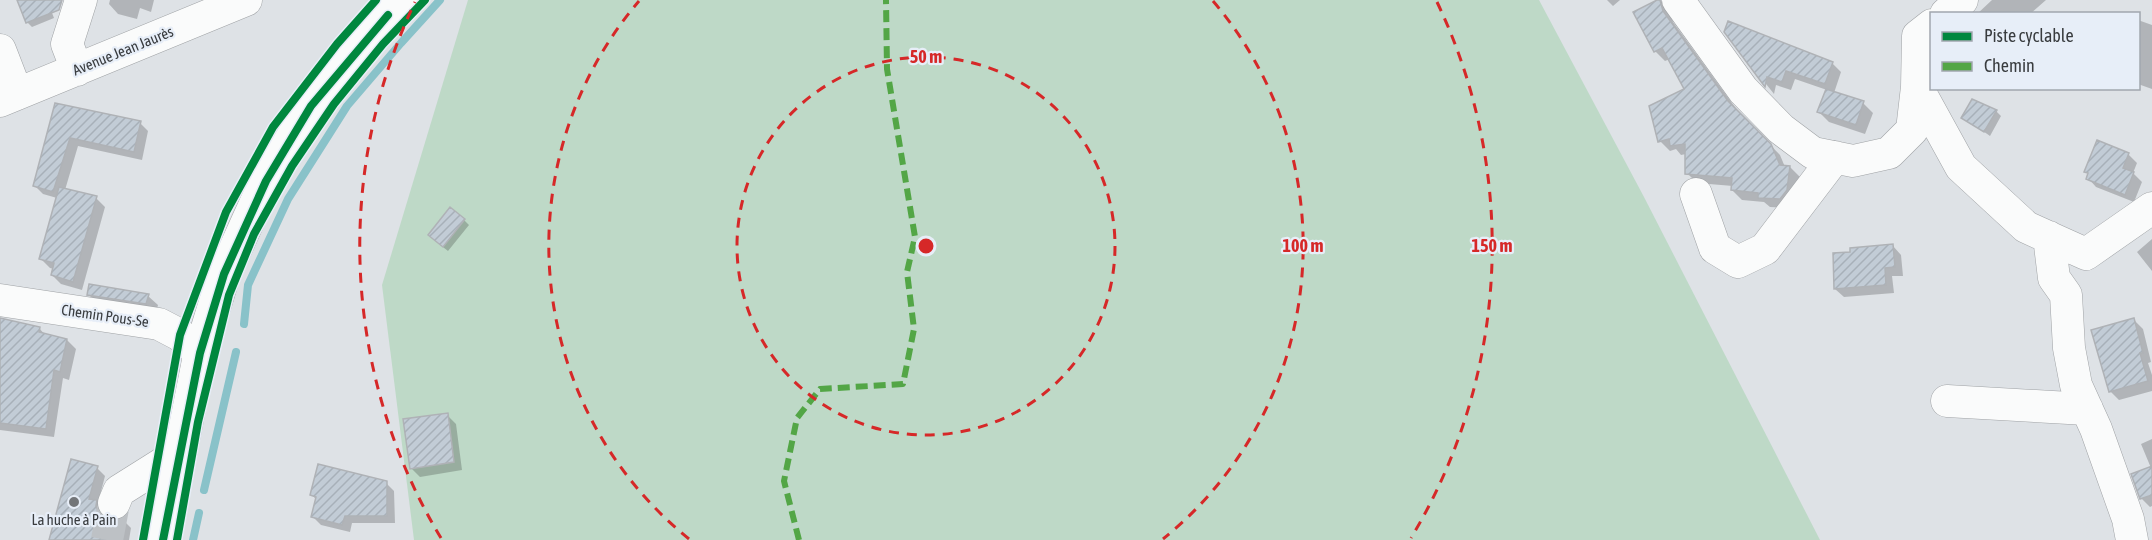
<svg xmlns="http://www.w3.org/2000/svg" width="2152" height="540" viewBox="0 0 2152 540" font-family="'Asap Condensed',sans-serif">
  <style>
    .green { fill: #bed9c7 }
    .shadow { fill: #0003 }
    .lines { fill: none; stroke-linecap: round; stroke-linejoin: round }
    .stream { stroke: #89c2c9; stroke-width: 8 }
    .building { fill: url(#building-hatch); stroke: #afb2b6; stroke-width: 1.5 }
    .minor-tunnel { stroke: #bdc1c5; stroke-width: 32; stroke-dasharray: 32 16; stroke-linecap: butt }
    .minor-casing { stroke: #9fa2a5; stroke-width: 33 }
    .major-casing { stroke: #9fa2a5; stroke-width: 34 }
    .minor { stroke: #fafbfb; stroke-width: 32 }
    .major { stroke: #fafbfb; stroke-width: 33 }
    .quiet { stroke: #53a646; stroke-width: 6; stroke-dasharray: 12 6; stroke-linecap: butt }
    .cycleway-casing { stroke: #e7eef8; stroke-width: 11 }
    .cycleway { stroke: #00873e; stroke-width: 8 }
    .ring { fill: none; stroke: #d62828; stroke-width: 3; stroke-dasharray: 10 8 }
    .poi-dot { fill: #737679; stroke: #e7eef8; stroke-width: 2 }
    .labels { text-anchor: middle; stroke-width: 4.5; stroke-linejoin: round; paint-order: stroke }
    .street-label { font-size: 15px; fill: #393c3f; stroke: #e7eef8 }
    .poi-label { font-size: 15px; fill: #393c3f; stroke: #e7eef8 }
    .centre { fill: #d62828; stroke: #e7eef8; stroke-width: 3 }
    .ring-label { font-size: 18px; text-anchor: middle; font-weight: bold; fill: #d62828; stroke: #e7eef8; stroke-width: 4.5; stroke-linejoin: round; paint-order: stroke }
  </style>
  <defs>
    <pattern id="building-hatch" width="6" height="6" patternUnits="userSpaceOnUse" patternTransform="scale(1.5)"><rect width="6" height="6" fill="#c2ccd6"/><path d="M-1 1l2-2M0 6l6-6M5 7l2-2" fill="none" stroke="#a7b0b9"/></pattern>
  </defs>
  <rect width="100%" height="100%" fill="#dee2e6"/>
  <!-- green -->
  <path class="green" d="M468,0H1539L1644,197L1820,540H414L382,285Z"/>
  <!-- shadow -->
  <path class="shadow" d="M18,0H47L54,18L32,27L27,22Z
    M110,0H154L151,12L140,8L137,19L118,14L109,4Z
    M1607,0H1620L1613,6Z
    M1660,0L1670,10L1673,22L1740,114L1780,155L1785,167H1790L1800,177L1797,200L1790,208L1770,207L1764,202L1742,200L1732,190L1733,186L1697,183L1687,173L1686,154L1681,155L1676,149L1670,151L1660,141L1686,90L1670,59L1665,61L1655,51L1635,13Z
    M1992,0H2046L2030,14H1977Z
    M2138,20L2152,25V89L2138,84Z
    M1725,32L1832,63L1841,72L1834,93L1863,103L1873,113L1865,134L1829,122L1819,112L1827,90L1795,79L1791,90L1776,85L1774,94Z
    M1972,101L1996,111L2001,116L1990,136L1963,117Z
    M56,105L140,123L148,131L142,160L78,146L65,190L96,198L105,207L82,290L61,284L52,275L54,269L50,268L41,259L57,198L43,194L35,186Z
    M2128,154L2137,163L2133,173L2142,182L2134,202L2096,187L2088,178L2089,174L2086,172Z
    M464,220L469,225L448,251L434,240Z
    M2152,239V271L2137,252Z
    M1893,246L1901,255L1903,276H1892L1894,293L1844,297L1835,289Z
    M88,294L148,296L158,305L156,313L98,304Z
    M2134,320L2143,329L2151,362L2148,363L2152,375V391L2119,400L2110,391Z
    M0,322L39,328L46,336L67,340L76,349L69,380L63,378L54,437L0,430Z
    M447,415L456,424L462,470L420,477L411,468Z
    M2152,439V506L2150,507L2141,498L2151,468L2141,444Z
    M97,468L105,476L98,503L104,510L106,521L116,522L123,520L131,528L129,540H51Z
    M386,483L394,491L395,523H352L350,532L321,525L313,517L317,500L312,495Z"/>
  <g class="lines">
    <!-- stream -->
    <path class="stream" d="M244,324L248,285L288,199L347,106L401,43L440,0
      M204,490L236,352
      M193,540L199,513"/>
  </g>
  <!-- building -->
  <path class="building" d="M17,0H62L59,10L26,23Z
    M1657,0H1660L1663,11L1728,101L1771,144L1780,165L1790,166L1787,190L1780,199L1758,198V193L1731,190L1732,178L1685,174V144L1670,146L1669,139L1658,142L1649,106L1684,89L1662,48L1654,52L1633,12Z
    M1728,21L1833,62L1825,84L1786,71L1782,82L1767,77L1765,87L1724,32Z
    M1826,89L1864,101L1856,125L1817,112Z
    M1972,99L1997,110L1984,132L1961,118Z
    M55,103L141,121L134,152L70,138L53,192L33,186Z
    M2097,140L2129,153L2123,168L2134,172L2125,195L2086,179L2088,173L2084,172Z
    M59,187L97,196L73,282L51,275L54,263L39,259Z
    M450,207L465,219L443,247L428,235Z
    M1893,244L1895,267L1885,268L1886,285L1834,289L1833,253L1850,252V248Z
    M89,284L149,294L146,304L87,295Z
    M0,318L40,327L39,332L67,339L60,372L54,370L46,429L0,423Z
    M2134,318L2143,353H2140L2148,381L2109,392L2091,330Z
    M448,413L454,462L410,469L403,419Z
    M71,459L98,466L89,499L97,500L96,506L99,513L107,519L116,521L123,518L120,540H49Z
    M318,464L387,481V516H345L342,525L311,517L316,497L310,495Z
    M2152,466V495L2140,499L2131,474Z"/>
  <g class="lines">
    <!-- minor-tunnel -->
    <path class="minor-tunnel" d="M107,540L114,503"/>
    <!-- minor casing -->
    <g class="minor-casing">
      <path id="minor" d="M1678,0L1743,90L1781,129L1813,153L1853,161L1889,153L1912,130L1917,87L1918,36L1932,25
        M1946,14L1962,0
        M0,50L17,94
        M77,70L67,44L81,0
        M1917,87L1961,167L2026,227L2086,254L2152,208
        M0,101L246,0
        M1696,194L1715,248L1738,262L1765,249L1835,157
        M2049,237L2054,278L2066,295L2069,348L2076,385L2096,429L2128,519L2132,540
        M0,300L159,324L180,335L200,353
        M1947,401L2087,409
        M114,503L119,491L181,452"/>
    </g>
    <!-- major casing -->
    <g class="major-casing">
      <path id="major" d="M163,540L200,353L224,274L266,181L311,106L365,40L388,15L404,0"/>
    </g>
    <!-- minor -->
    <use href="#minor" class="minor"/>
    <!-- major -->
    <use href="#major" class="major"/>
    <!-- quiet -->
    <path class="quiet" d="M799,540L784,481L797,418L820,389L903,384L914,329L907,272L915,237L887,69L886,0"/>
    <!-- cycleway casing -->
    <g class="cycleway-casing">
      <path id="cycleway" d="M143,540L180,335L226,212L273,127L337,44L376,0
        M163,540L200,353L224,274L266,181L311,106L388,15
        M177,540L198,422L229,295L254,234L292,166L334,104L383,44L425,0"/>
    </g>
    <!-- cycleway -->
    <use href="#cycleway" class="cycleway"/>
  </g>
  <!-- distance rings -->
  <g class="ring">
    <circle cx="926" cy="246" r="189"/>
    <path d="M689 539A377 377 0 0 1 639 1M1213 1A377 377 0 0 1 1163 539"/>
    <path d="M441 538A566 566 0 0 1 415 2M1437 2A566 566 0 0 1 1411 538"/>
  </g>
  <!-- markers -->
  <circle class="poi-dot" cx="74" cy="502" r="6"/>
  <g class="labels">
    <!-- street labels -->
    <g class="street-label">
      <text transform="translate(123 51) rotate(-22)" y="5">Avenue Jean Jaurès</text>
      <text transform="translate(105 316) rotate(8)" y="5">Chemin Pous-Se</text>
    </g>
    <!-- poi labels -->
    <g class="poi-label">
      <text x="74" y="525">La huche à Pain</text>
    </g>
  </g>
  <circle cx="926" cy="246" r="9" class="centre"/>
  <g class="ring-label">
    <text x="926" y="63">50 m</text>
    <text x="1303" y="252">100 m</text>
    <text x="1492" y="252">150 m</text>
  </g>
  <!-- legend -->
  <rect x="1930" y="12" width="210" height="78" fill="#e7eef8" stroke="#a1a7ae" stroke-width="1.5"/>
  <rect x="1942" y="32" width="30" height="9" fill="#00873e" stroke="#a1a7ae" stroke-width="1.5"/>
  <text x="1984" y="42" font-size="18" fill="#393c3f">Piste cyclable</text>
  <rect x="1942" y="62" width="30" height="9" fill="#53a646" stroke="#a1a7ae" stroke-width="1.5"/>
  <text x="1984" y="72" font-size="18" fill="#393c3f">Chemin</text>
</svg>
